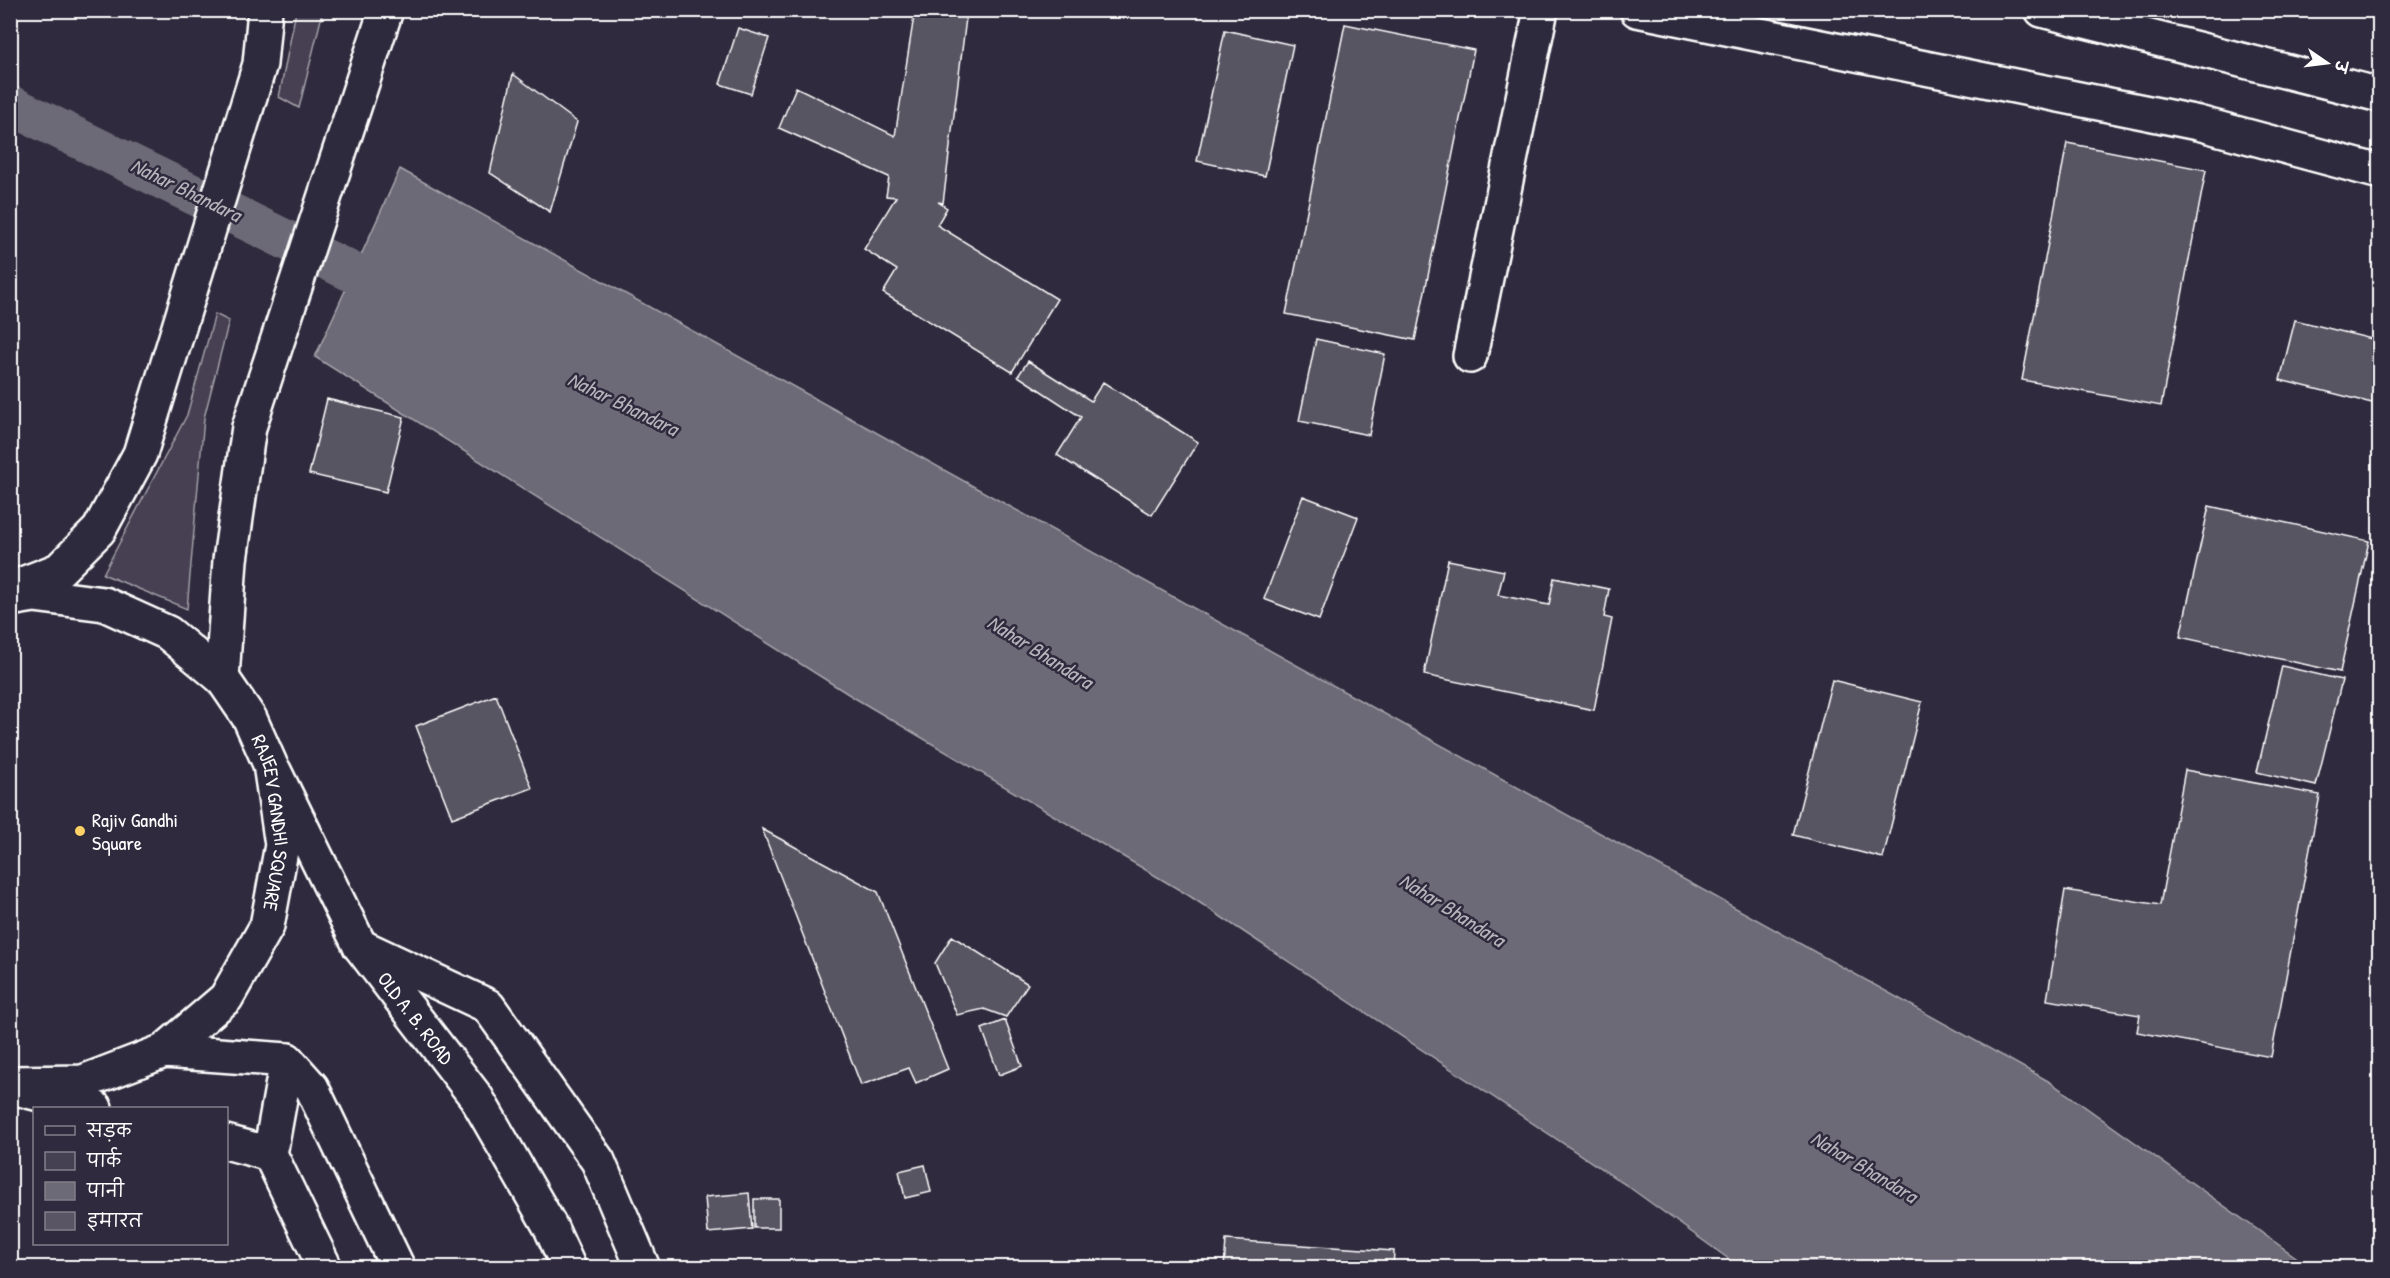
<svg xmlns="http://www.w3.org/2000/svg" width="2390" height="1278" viewBox="0 0 2390 1278" font-family="'Patrick Hand','Playpen Sans Deva',sans-serif">
  <style>
    .green { fill: #464152; stroke: #a2a0a8; stroke-width: 1.5 }
    .water { fill: #6d6a77; stroke: #a7a6ad; stroke-width: 1.5 }
    .lines { fill: none; stroke-linecap: round; stroke-linejoin: round }
    .canal { stroke: #6d6a77; stroke-width: 40 }
    .building { fill: #595564; stroke: #fff; stroke-width: 1.5 }
    .minor-casing { stroke: #fff; stroke-width: 38 }
    .major-casing { stroke: #fff; stroke-width: 38 }
    .highway-casing { stroke: #fff; stroke-width: 38 }
    .minor { stroke: #2f2a3d; stroke-width: 33 }
    .major { stroke: #2f2a3d; stroke-width: 33 }
    .highway { stroke: #2f2a3d; stroke-width: 33 }
    .poi-dot { fill: #ffd166; stroke: #2f2a3d; stroke-width: 2 }
    .labels { text-anchor: middle; stroke-width: 5; stroke-linejoin: round; paint-order: stroke }
    .poi-label { font-size: 20px; fill: #fff; stroke: #2f2a3d; text-anchor: start }
    .street-label { font-size: 20px; fill: #fff; stroke: #2f2a3d }
    .water-label { font-size: 21px; font-style: italic; fill: #b6b4bb; stroke: #2f2a3d }
  </style>
  <rect width="100%" height="100%" fill="#2f2a3d"/>
  <filter id="ink" filterUnits="userSpaceOnUse"><feTurbulence type="fractalNoise" baseFrequency=".0167" numOctaves="2"/><feDisplacementMap in="SourceGraphic" scale="12" xChannelSelector="R" yChannelSelector="G"/><feConvolveMatrix kernelMatrix="1 2 1 2 8 2 1 2 1" color-interpolation-filters="sRGB"/></filter>
  <g filter="url(#ink)">
    <!-- green -->
    <path class="green" d="M296,11H323L299,108L279,97Z
      M215,314L229,321L204,418L187,609L103,574L187,415Z"/>
    <!-- water -->
    <path class="water" d="M400,169L2050,1082L2310,1267H1740L1626,1185L1188,895L853,697L315,357Z"/>
    <g class="lines">
      <!-- canal -->
      <path class="canal" d="M10,105L403,297"/>
    </g>
    <!-- building -->
    <path class="building" d="M915,10H967L943,203L938,202L947,208L937,225L1057,299L1012,372L883,293L897,270L864,249L896,197L886,196L889,177L779,128L796,87L895,136Z
      M1345,24L1474,50L1415,340L1286,314Z
      M738,28L769,38L751,94L720,84Z
      M1225,30L1293,45L1265,176L1197,161Z
      M513,74L577,122L550,212L490,173Z
      M2067,143L2206,170L2161,406L2022,380Z
      M2295,320L2380,341V405L2280,380Z
      M1316,339L1385,354L1369,435L1299,421Z
      M1028,361L1091,401L1103,382L1198,442L1152,515L1057,455L1081,417L1018,376Z
      M327,399L404,417L386,492L309,474Z
      M1303,496L1358,517L1319,620L1264,599Z
      M2209,506L2369,541L2340,672L2180,637Z
      M1448,560L1504,571L1498,595L1549,605L1554,578L1609,589L1604,617L1612,619L1594,710L1424,675Z
      M2282,666L2342,680L2316,786L2257,772Z
      M1832,680L1922,702L1883,858L1793,835Z
      M496,695L532,788L452,818L416,726Z
      M2185,770L2320,795L2271,1057L2137,1032L2140,1015L2047,1000L2065,890L2160,905Z
      M762,829L878,892L948,1069L916,1083L909,1068L861,1085Z
      M952,936L1028,984L1006,1017L984,1009L957,1015L935,963Z
      M1005,1020L1022,1066L999,1075L982,1029Z
      M925,1165L931,1192L905,1198L899,1171Z
      M749,1193L752,1229L708,1233L705,1197Z
      M754,1199H779V1228H754Z
      M1226,1240L1394,1251L1393,1268H1224Z"/>
    <g class="lines">
      <!-- minor casing -->
      <g class="minor-casing">
        <path id="minor" d="M1470,356L1541,10
          M360,946L488,1006L598,1161L643,1268
          M287,1060L270,1154L325,1268
          M16,1088L95,1108
          M226,1142L270,1154"/>
      </g>
      <!-- major casing -->
      <g class="major-casing">
        <g id="major">
          <path d="M1637,10L2198,123L2380,172"/>
          <path d="M2042,10L2380,95"/>
          <path id="s1" d="M274,771L360,946L476,1097L550,1226L569,1268"/>
          <path d="M164,1051L287,1060L312,1088L398,1268"/>
        </g>
      </g>
      <!-- highway casing -->
      <g class="highway-casing">
        <g id="highway">
          <path d="M10,589L59,570L99,530L140,454L260,64L265,10"/>
          <path id="s2" d="M10,599L34,595L104,604L168,633L222,678L250,719L270,764L282,845L267,926L226,998L164,1051L83,1082L10,1083"/>
          <path d="M222,678L230,560L249,427L386,10"/>
        </g>
      </g>
      <!-- minor -->
      <use href="#minor" class="minor"/>
      <!-- major -->
      <use href="#major" class="major"/>
      <!-- highway -->
      <use href="#highway" class="highway"/>
    </g>
  </g>
  <!-- markers -->
  <circle class="poi-dot" cx="80" cy="831" r="6"/>
  <g class="labels">
    <!-- poi labels -->
    <g class="poi-label">
      <text x="92" y="827">Rajiv Gandhi<tspan x="92" dy="23">Square</tspan></text>
    </g>
    <!-- street labels -->
    <g class="street-label">
      <text dy="7" stroke="none"><textPath href="#s2" startOffset="393">RAJEEV GANDHI SQUARE</textPath></text>
      <text dy="7" stroke="none"><textPath href="#s1" startOffset="286">OLD A. B. ROAD</textPath></text>
    </g>
    <!-- water labels -->
    <g class="water-label">
      <text transform="translate(186 190) rotate(26)" y="7">Nahar Bhandara</text>
      <text transform="translate(623 404) rotate(26)" y="7">Nahar Bhandara</text>
      <text transform="translate(1040 652) rotate(32)" y="7">Nahar Bhandara</text>
      <text transform="translate(1452 910) rotate(32)" y="7">Nahar Bhandara</text>
      <text transform="translate(1864 1167) rotate(31)" y="7">Nahar Bhandara</text>
    </g>
  </g>
  <!-- margin -->
  <rect width="2390" height="1278" fill="none" stroke="#2f2a3d" stroke-width="36"/>
  <rect x="18" y="18" width="2354" height="1242" fill="none" stroke="#fff" stroke-width="2" filter="url(#ink)"/>
  <!-- legend -->
  <rect x="33" y="1107" width="195" height="138" fill="#2f2a3d" stroke="#827f8b" stroke-width="1.5"/>
  <rect x="45" y="1126" width="30" height="9" fill="#2f2a3d" stroke="#827f8b" stroke-width="1.5"/>
  <text x="87" y="1137" font-size="18" fill="#ffffff">सड़क</text>
  <rect x="45" y="1152" width="30" height="18" fill="#464152" stroke="#827f8b" stroke-width="1.5"/>
  <text x="87" y="1167" font-size="18" fill="#ffffff">पार्क</text>
  <rect x="45" y="1182" width="30" height="18" fill="#6d6a77" stroke="#827f8b" stroke-width="1.5"/>
  <text x="87" y="1197" font-size="18" fill="#ffffff">पानी</text>
  <rect x="45" y="1212" width="30" height="18" fill="#595564" stroke="#827f8b" stroke-width="1.5"/>
  <text x="87" y="1227" font-size="18" fill="#ffffff">इमारत</text>
  <!-- north arrow -->
  <g transform="translate(2327 63) rotate(104)" stroke="#2f2a3d" stroke-width="4.5" paint-order="stroke">
  <path d="M0-4.5L10 22L0 15L-10 22Z" fill="#ffffff"/>
  <text y="-9" font-size="16" font-weight="bold" text-anchor="middle" fill="#ffffff">उ</text>
  </g>
</svg>
